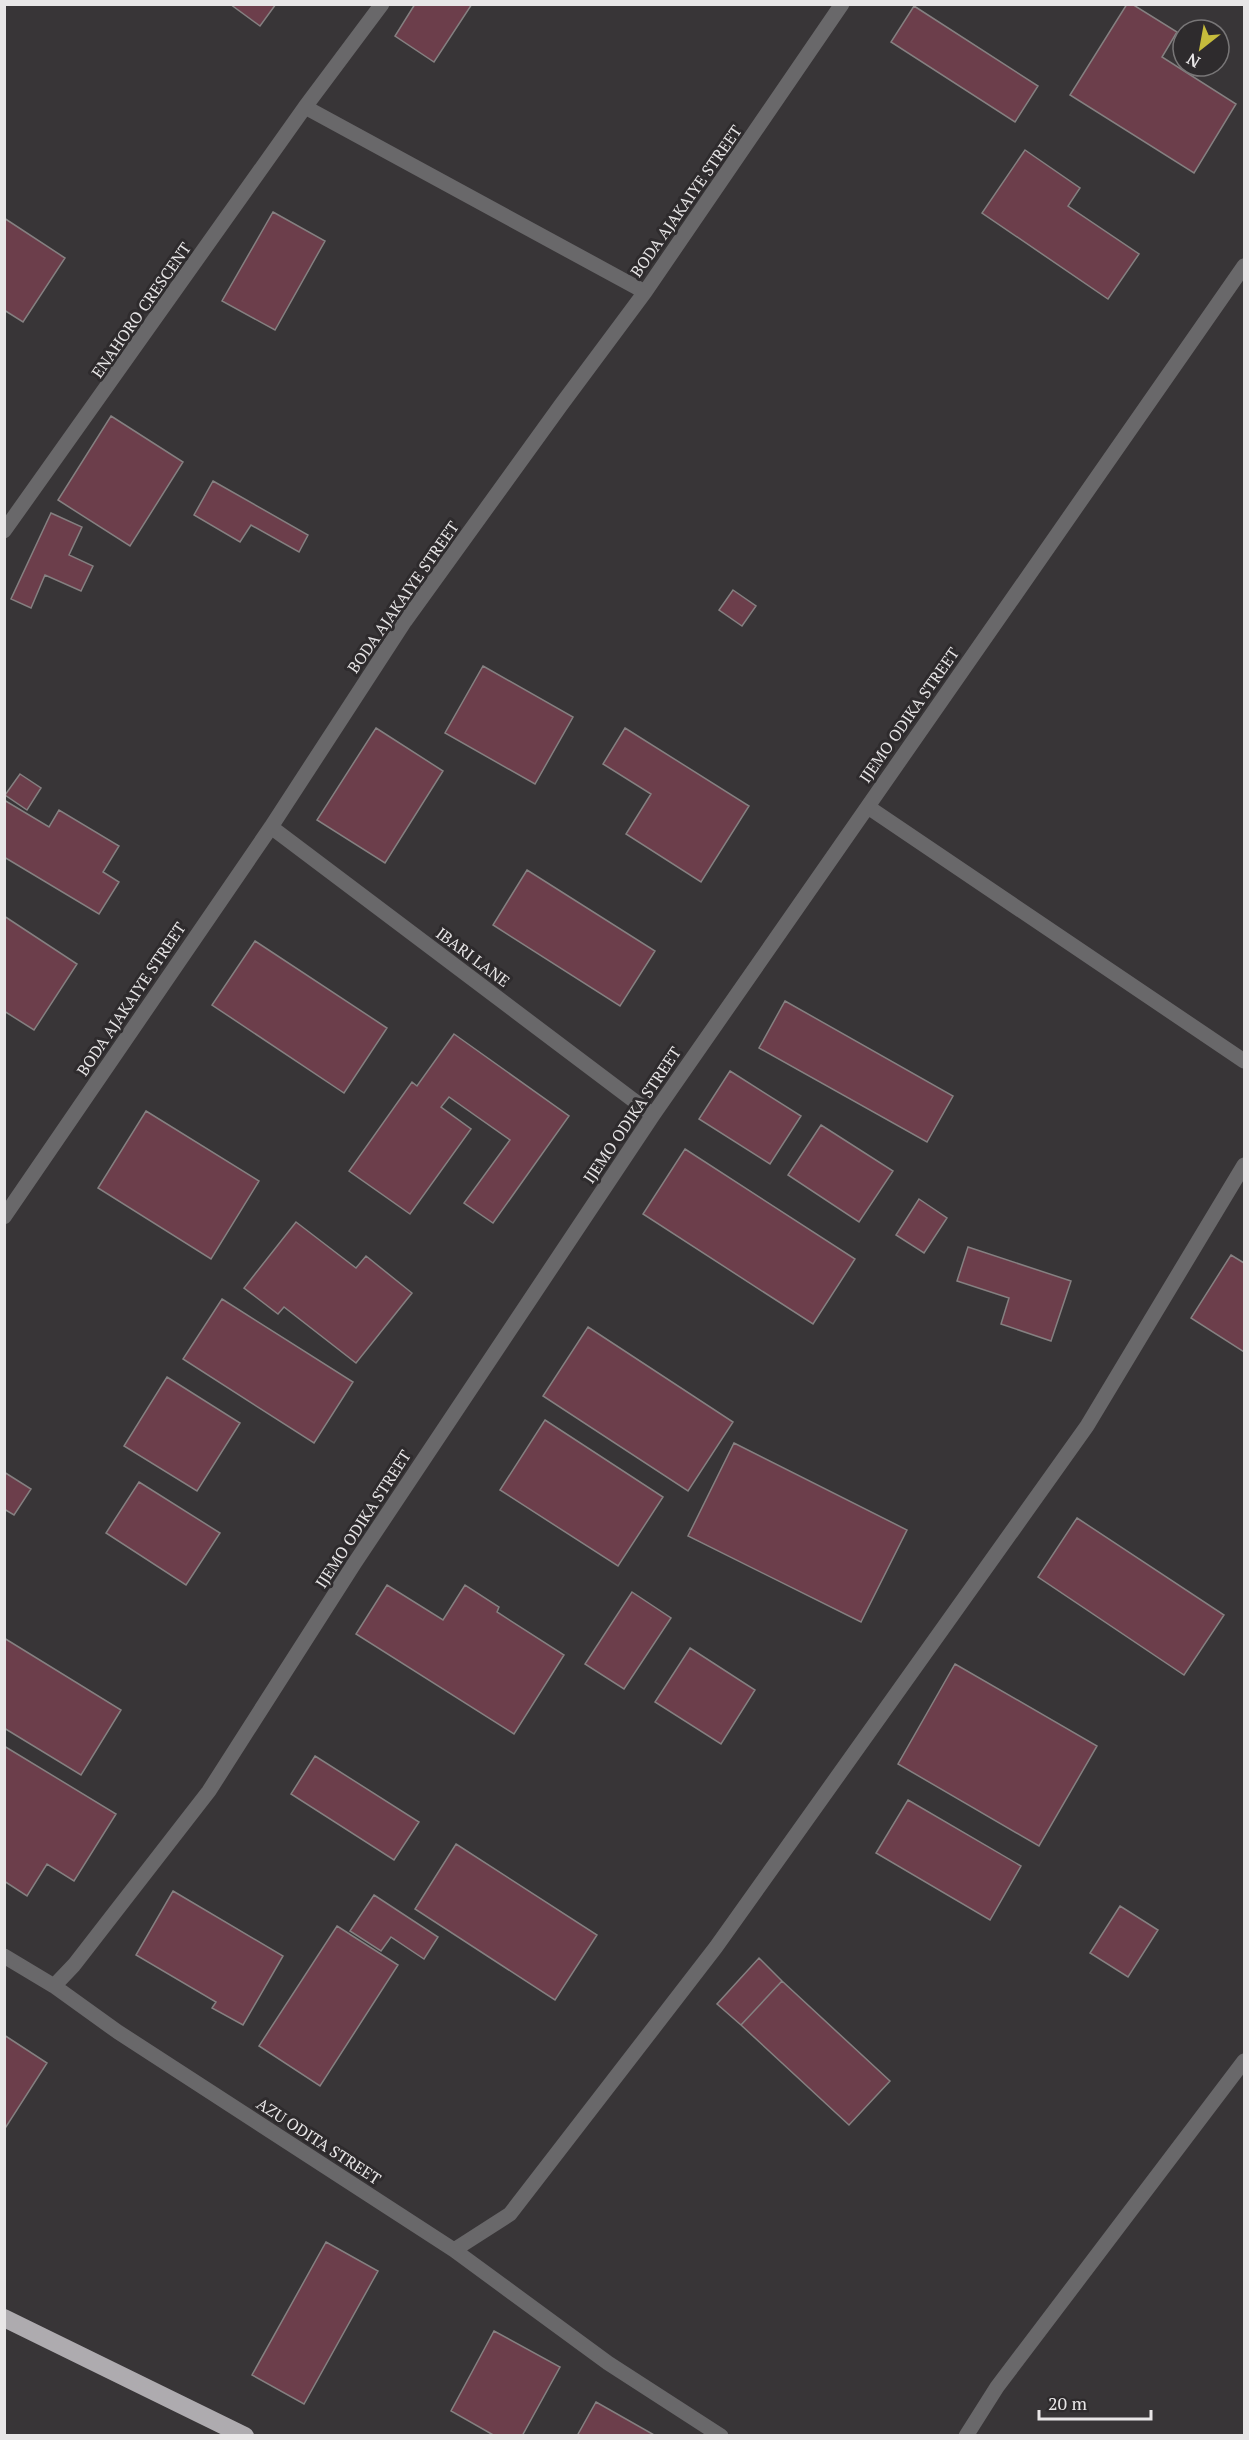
<svg xmlns="http://www.w3.org/2000/svg" width="1249" height="2440" viewBox="0 0 1249 2440" font-family="'PT Serif',serif">
  <style>
    .building { fill: #6c3e4b; stroke: #858081; stroke-width: 1.5 }
    .lines { fill: none; stroke-linecap: round; stroke-linejoin: round }
    .minor { stroke: #69686a; stroke-width: 15 }
    .highway { stroke: #aeabaf; stroke-width: 18 }
    .labels { text-anchor: middle; stroke-width: 6; stroke-linejoin: round; paint-order: stroke }
    .street-label { font-size: 16px; fill: #e8e6e7; stroke: #2e2b2d }
  </style>
  <rect width="100%" height="100%" fill="#383537"/>
  <!-- building -->
  <path class="building" d="M230,4H276L260,26Z
    M415,4H472L434,62L395,36Z
    M1127,4H1132L1177,32L1162,57L1236,104L1194,173L1070,95Z
    M914,6L1038,86L1015,122L891,42Z
    M1025,150L1080,188L1068,206L1139,254L1108,299L982,213Z
    M273,212L325,241L275,330L222,301Z
    M4,218L65,258L23,322L4,310Z
    M111,416L183,462L130,546L58,500Z
    M213,481L308,535L299,552L251,525L240,542L194,515Z
    M51,513L82,527L69,555L93,566L81,591L45,575L31,608L11,599Z
    M733,590L756,606L742,626L719,610Z
    M483,666L573,717L535,784L445,733Z
    M376,728L443,771L385,863L317,820Z
    M625,728L749,806L701,882L626,834L651,794L603,764Z
    M20,774L41,788L27,810L5,795Z
    M4,800L49,827L59,810L119,846L103,872L119,882L99,914L4,857Z
    M527,870L655,951L620,1006L493,925Z
    M4,916L77,964L34,1030L4,1011Z
    M255,941L387,1028L344,1093L212,1005Z
    M785,1001L953,1096L927,1142L759,1048Z
    M454,1034L569,1116L493,1223L464,1203L510,1140L449,1097L441,1107L471,1129L410,1214L349,1171L412,1082L417,1086Z
    M730,1071L801,1116L770,1164L699,1119Z
    M146,1111L259,1181L211,1259L98,1188Z
    M821,1125L893,1171L859,1222L788,1175Z
    M685,1149L855,1259L813,1324L643,1214Z
    M919,1199L947,1218L924,1253L896,1235Z
    M296,1222L356,1268L366,1256L412,1293L356,1363L284,1307L278,1314L244,1288Z
    M968,1247L1071,1281L1051,1341L1001,1324L1009,1298L957,1281Z
    M1231,1255L1244,1263V1352L1191,1318Z
    M222,1299L353,1382L314,1443L183,1359Z
    M588,1327L733,1422L688,1491L543,1396Z
    M167,1377L240,1423L197,1491L124,1446Z
    M545,1420L663,1497L618,1566L500,1490Z
    M734,1443L907,1530L861,1622L688,1536Z
    M4,1472L31,1489L14,1515L4,1509Z
    M139,1482L220,1533L186,1585L106,1533Z
    M1077,1518L1224,1615L1184,1675L1038,1577Z
    M387,1585L443,1620L465,1585L499,1607L497,1612L564,1655L514,1734L356,1634Z
    M632,1592L671,1618L624,1689L585,1664Z
    M4,1638L121,1710L81,1775L4,1728Z
    M690,1648L755,1690L721,1744L655,1702Z
    M955,1664L1097,1746L1039,1846L898,1764Z
    M4,1746L116,1814L74,1881L47,1864L27,1896L4,1881Z
    M315,1756L419,1822L394,1860L291,1794Z
    M908,1800L1021,1866L990,1920L876,1853Z
    M456,1844L597,1935L555,2000L415,1909Z
    M173,1891L283,1956L243,2025L212,2008L216,2002L136,1955Z
    M374,1895L438,1937L424,1959L391,1937L381,1951L350,1931Z
    M1120,1906L1158,1930L1128,1977L1090,1953Z
    M337,1926L398,1965L320,2086L259,2046Z
    M759,1958L782,1981L741,2025L717,2004Z
    M782,1981L890,2081L849,2125L741,2025Z
    M4,2035L47,2063L4,2130Z
    M326,2242L378,2271L304,2404L252,2375Z
    M494,2331L560,2367L522,2436H495L451,2411Z
    M596,2402L656,2436H577Z"/>
  <g class="lines">
    <!-- minor -->
    <path class="minor" d="M305,107L645,292
      M4,531L305,107L382,4
      M868,807L1244,1061
      M271,827L653,1115
      M4,1217L271,827L405,621L561,405L645,292L842,4
      M4,1956L54,1986L118,2032L454,2250L608,2363L721,2436
      M54,1986L74,1965L209,1791L354,1564L653,1115L1244,266
      M454,2250L510,2214L716,1947L1087,1426L1244,1165
      M966,2436L997,2387L1244,2061"/>
    <!-- highway -->
    <path class="highway" d="M4,2318L245,2436"/>
  </g>
  <g class="labels">
    <!-- street labels -->
    <g class="street-label">
      <text transform="translate(686 201) rotate(-55)" y="6">BODA AJAKAIYE STREET</text>
      <text transform="translate(141 310) rotate(-55)" y="6">ENAHORO CRESCENT</text>
      <text transform="translate(403 597) rotate(-55)" y="6">BODA AJAKAIYE STREET</text>
      <text transform="translate(909 715) rotate(-55)" y="6">IJEMO ODIKA STREET</text>
      <text transform="translate(473 957) rotate(37)" y="6">IBARI LANE</text>
      <text transform="translate(131 999) rotate(-56)" y="6">BODA AJAKAIYE STREET</text>
      <text transform="translate(632 1115) rotate(-56)" y="6">IJEMO ODIKA STREET</text>
      <text transform="translate(363 1519) rotate(-57)" y="6">IJEMO ODIKA STREET</text>
      <text transform="translate(319 2141) rotate(33)" y="6">AZU ODITA STREET</text>
    </g>
  </g>
  <!-- border -->
  <rect width="1249" height="2440" fill="none" stroke="#e8e6e7" stroke-width="12"/>
  <!-- north arrow -->
  <g transform="translate(1201 48) rotate(211)"><circle r="28" fill="#2e2b2d" stroke="#787677" stroke-width="1.5"/>
  <path d="M0-4.5L10 22L0 15L-10 22Z" fill="#c6bc3c"/>
  <text y="-9" font-size="16" font-weight="bold" text-anchor="middle" fill="#e8e6e7">N</text>
  </g>
  <!-- scale -->
  <path d="M1039 2410v9h112v-9" fill="none" stroke="#e8e6e7" stroke-width="3"/>
  <text x="1048" y="2410" font-size="18" fill="#e8e6e7" stroke="#2e2b2d" stroke-width="4.5" paint-order="stroke">20 m</text>
</svg>
